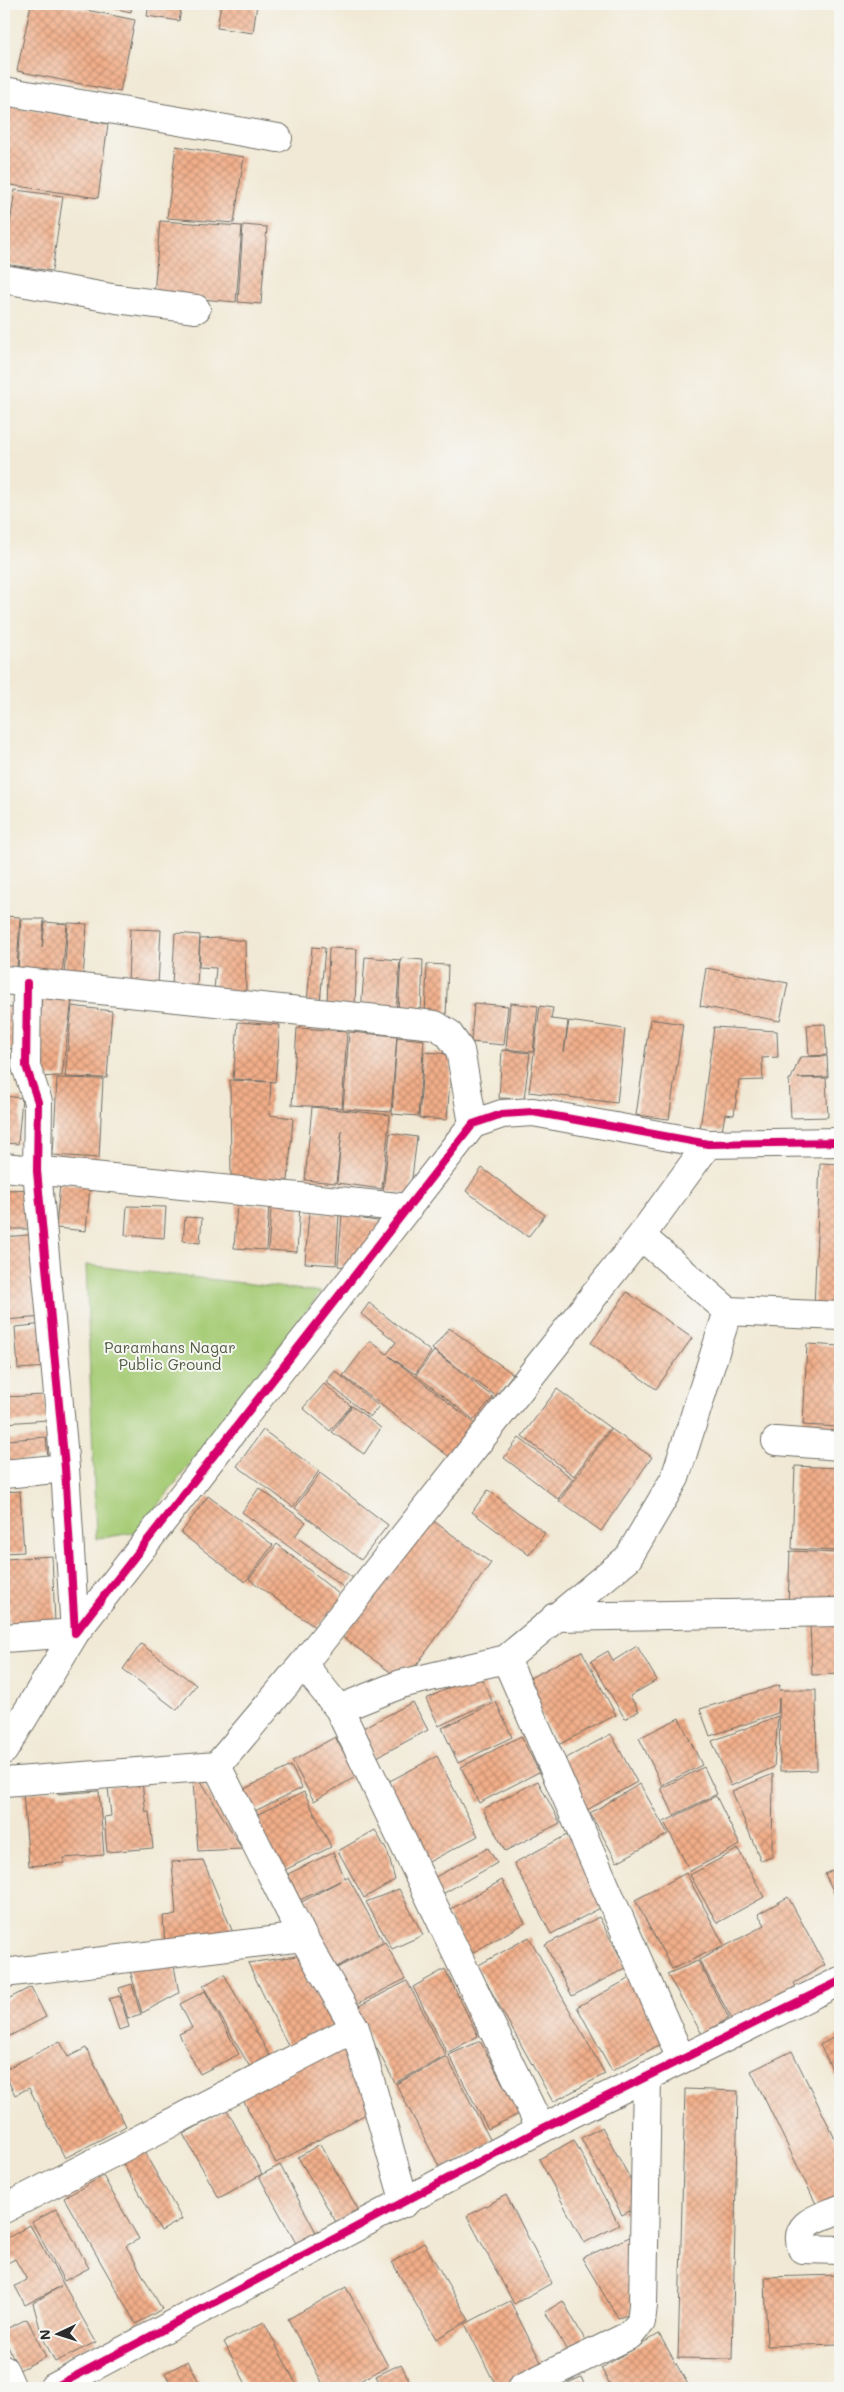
<svg xmlns="http://www.w3.org/2000/svg" width="844" height="2392" viewBox="0 0 844 2392" font-family="Mali,sans-serif">
  <style>
    .park { fill: #a6cc76; stroke: #687c50 }
    .building { fill: url(#building-cross-hatch) }
    .lines { fill: none; stroke-linecap: round; stroke-linejoin: round }
    .street-casing { stroke: #706e66; stroke-width: 30 }
    .secondary-casing { stroke: #706e66; stroke-width: 30 }
    .street { stroke: #fff; stroke-width: 28 }
    .secondary { stroke: #fff; stroke-width: 28 }
    .cycleway-casing { stroke: #f6f6f2; stroke-width: 11 }
    .cycleway { stroke: #d6006c; stroke-width: 8 }
    .labels { text-anchor: middle; stroke-width: 4; stroke-linejoin: round; paint-order: stroke }
    .park-label { font-size: 15px; fill: #505b42; stroke: #f6f6f2 }
  </style>
  <defs>
    <pattern id="building-cross-hatch" width="8" height="8" patternUnits="userSpaceOnUse" patternTransform="scale(1.25)"><rect width="8" height="8" fill="#f2ae89"/><path d="M0 0l8 8M0 8l8-8" fill="none" stroke="#c48e70"/></pattern>
  </defs>
  <rect width="100%" height="100%" fill="#f6f6f2"/>
  <filter id="ink" filterUnits="userSpaceOnUse"><feTurbulence type="fractalNoise" baseFrequency=".02" numOctaves="2"/><feDisplacementMap in="SourceGraphic" scale="10" xChannelSelector="R" yChannelSelector="G"/><feConvolveMatrix kernelMatrix="1 2 1 2 8 2 1 2 1" color-interpolation-filters="sRGB"/></filter>
  <filter id="wash" filterUnits="userSpaceOnUse"><feTurbulence type="fractalNoise" baseFrequency=".0096" numOctaves="4" result="noise"/><feDisplacementMap in="SourceGraphic" scale="20" xChannelSelector="R" yChannelSelector="G"/><feGaussianBlur stdDeviation="1.12" result="paint"/><feColorMatrix in="noise" values="0 0 0 0 0 0 0 0 0 0 0 0 0 0 0 0 0 1.4 0 .05"/><feComposite in="paint" operator="in"/></filter>
  <g filter="url(#wash)">
    <rect width="100%" height="100%" fill="#f1e9d5"/>
    <!-- park -->
    <path class="park" d="M86,1265L321,1292L138,1532L96,1539Z"/>
    <g id="blocks">
      <!-- building -->
      <path class="building" d="M31,4H58L135,20L120,92L17,71Z
        M108,4H132L131,12L107,7Z
        M149,4H182L179,21L147,16Z
        M221,4H257L253,33L217,28Z
        M4,105L108,124L98,198L4,184Z
        M176,146L244,157L234,223L167,218Z
        M15,190L63,196L52,271L4,264Z
        M160,221L242,226L236,302L154,295Z
        M243,225L267,227L261,304L238,302Z
        M4,916L20,917L17,968L4,967Z
        M21,919H44L42,948L45,922L67,924L62,976L18,971Z
        M68,923L87,924L83,978L64,977Z
        M130,929L161,930L158,985L128,983Z
        M175,933L200,935L197,986L172,985Z
        M218,938L245,941L246,995L214,990L216,968L199,967L200,939Z
        M312,947L325,948L320,1003L307,1002Z
        M329,948L357,949L355,1006L327,1005Z
        M365,957L400,960L396,1014L361,1012Z
        M401,958L423,960L421,1014L398,1012Z
        M427,964L448,965L446,1018L425,1017Z
        M706,968L788,983L780,1021L700,1006Z
        M42,995L72,999L62,1076L32,1077L39,1039Z
        M474,1003L508,1006L504,1045L471,1042Z
        M510,1003L538,1006L533,1052L506,1049Z
        M72,1006L112,1011L107,1078L65,1077Z
        M540,1006L553,1008L551,1019L568,1021L564,1052L569,1021L625,1029L617,1103L529,1092Z
        M4,1007L19,1009L14,1049L4,1048Z
        M650,1019L683,1024L669,1119L636,1115Z
        M238,1022L280,1025L275,1082L233,1079Z
        M825,1024L827,1055L809,1056L807,1025Z
        M714,1027L777,1031L778,1057L762,1058L763,1080L739,1081L734,1115L725,1114L722,1131L700,1129Z
        M297,1028L347,1031L342,1108L292,1105Z
        M349,1032L397,1036L391,1112L343,1109Z
        M397,1037L424,1040L418,1116L392,1114Z
        M502,1050L530,1053L524,1099L499,1098Z
        M424,1052L452,1054L447,1120L419,1118Z
        M827,1056L828,1077L798,1078H826L828,1117L791,1118L789,1079H791L800,1057Z
        M57,1078L103,1079L99,1158L53,1155Z
        M230,1080L271,1082L269,1115L293,1118L288,1181L231,1177Z
        M4,1096L22,1098L18,1144L4,1143Z
        M312,1107L390,1115L382,1189L337,1183L342,1130L336,1183L305,1180Z
        M390,1133L417,1137L410,1194L383,1191Z
        M820,1163L840,1164V1309L814,1308Z
        M482,1168L545,1215L528,1237L466,1191Z
        M60,1184L90,1187L86,1231L56,1228Z
        M36,1189V1229H4V1190Z
        M272,1197L300,1205L297,1252L268,1250Z
        M237,1204L269,1206L266,1250L234,1248Z
        M127,1206L166,1207L164,1238L125,1235Z
        M309,1212L339,1214L336,1265L305,1263Z
        M342,1214L363,1215V1219L384,1222L359,1268L338,1266Z
        M185,1217L202,1218L200,1243L183,1241Z
        M38,1234L44,1317L4,1320V1237Z
        M627,1292L692,1338L656,1389L591,1343Z
        M369,1303L431,1352L415,1374L389,1356L476,1424L451,1458L343,1376L370,1341L387,1354L396,1342L361,1314Z
        M45,1324L48,1367L18,1369L15,1327Z
        M449,1328L513,1374L496,1396L432,1349Z
        M4,1331H7L10,1370H4Z
        M807,1344L840,1346V1427L803,1425Z
        M434,1351L493,1397L474,1420L416,1375Z
        M335,1371L379,1406L370,1417L326,1382Z
        M324,1384L351,1406L330,1431L303,1408Z
        M557,1389L610,1428L574,1476L522,1436Z
        M45,1395L47,1420L5,1423L7,1440L46,1437L48,1458L4,1462V1397Z
        M352,1406L381,1428L364,1454L332,1432Z
        M611,1429L652,1457L601,1531L559,1501Z
        M263,1430L319,1471L293,1507L237,1466Z
        M519,1438L573,1479L558,1499L504,1458Z
        M795,1466L840,1468V1551L792,1549Z
        M320,1473L388,1525L361,1560L295,1508Z
        M259,1488L306,1522L295,1536L353,1578L346,1589L242,1512Z
        M488,1490L545,1533L529,1555L472,1512Z
        M20,1491L24,1552L4,1553V1492Z
        M208,1496L273,1545L245,1582L181,1533Z
        M428,1517L491,1563L404,1682L341,1636Z
        M277,1544L345,1599L316,1628L249,1579Z
        M790,1551L840,1553V1608L788,1606Z
        M52,1556L55,1622L9,1624L6,1559Z
        M840,1622V1674L812,1675L810,1623Z
        M141,1644L196,1685L177,1710L123,1669Z
        M637,1646L657,1680L630,1696L639,1711L625,1719L591,1661L608,1651L613,1661Z
        M582,1651L616,1715L558,1745L524,1681Z
        M479,1673L492,1701L439,1726L426,1699Z
        M780,1685L779,1690H816L817,1770L780,1771L779,1698L778,1713L710,1736L700,1709Z
        M413,1702L428,1730L375,1758L361,1729Z
        M496,1702L512,1737L458,1763L442,1728Z
        M778,1716L774,1767L731,1786L712,1741Z
        M679,1718L702,1765L662,1785L639,1738Z
        M611,1734L637,1782L587,1810L561,1761Z
        M521,1736L539,1772L479,1803L461,1767Z
        M335,1737L357,1776L314,1801L292,1761Z
        M437,1756L478,1836L427,1863L386,1783Z
        M291,1766L302,1788L253,1812L242,1790Z
        M704,1767L717,1794L674,1815L661,1788Z
        M773,1774L772,1857L761,1861L732,1791Z
        M193,1781H201L242,1849L198,1851Z
        M538,1781L560,1823L505,1851L483,1809Z
        M142,1783L146,1812H149L153,1848L107,1852L104,1817L111,1816L108,1787Z
        M640,1784L668,1834L617,1862L590,1813Z
        M58,1791V1794L99,1791L104,1855L64,1858V1863L29,1866L23,1793Z
        M304,1792L331,1847L281,1872L254,1816Z
        M716,1796L740,1845L690,1871L664,1822Z
        M375,1830L388,1853L395,1880L364,1898L338,1851Z
        M567,1835L604,1906L551,1934L514,1863Z
        M488,1848L497,1863L439,1896L430,1880Z
        M738,1849L764,1897L717,1923L690,1875Z
        M333,1852L345,1878L348,1877L383,1941L335,1968L300,1903L340,1881L300,1900L288,1874Z
        M203,1860L236,1940L165,1946L163,1916L176,1915L172,1862Z
        M840,1866V1905L825,1874Z
        M686,1873L724,1945L672,1969L635,1900Z
        M502,1880L525,1923L470,1954L446,1912Z
        M399,1889L423,1935L392,1949L366,1902Z
        M788,1897L825,1965L794,1983L797,1989L733,2021L699,1960L765,1925L758,1914Z
        M599,1917L626,1968L572,1996L545,1945Z
        M529,1937L605,2074L553,2102L477,1966Z
        M385,1942L405,1979L355,2005L335,1969Z
        M303,1955L336,2025L289,2048L248,1963Z
        M698,1961L729,2018L702,2034L667,1974Z
        M174,1966L179,1993L142,2013L129,1967Z
        M445,1969L478,2036L447,2053L413,1987Z
        M224,1974L271,2058L251,2069L203,1986Z
        M630,1978L664,2042L612,2071L577,2007Z
        M407,1981L446,2056L395,2083L355,2008Z
        M132,1984L141,2015L128,2019L119,1988Z
        M31,1987L46,2017L4,2039V2001Z
        M205,1991L239,2054L200,2074L179,2034L192,2028L180,2004Z
        M120,1996L129,2027L119,2030L109,1999Z
        M838,2035L840,2039V2085L820,2045Z
        M60,2041L68,2057L86,2048L126,2126L65,2158L29,2088L15,2095L4,2072V2070Z
        M480,2041L519,2114L488,2129L449,2055Z
        M342,2042L377,2108L276,2163L241,2096Z
        M792,2051L840,2149V2199L819,2210L751,2071Z
        M447,2057L492,2143L441,2170L396,2084Z
        M685,2089L738,2091L732,2359L678,2358Z
        M227,2110L262,2174L219,2198L183,2134Z
        M602,2127L644,2204L622,2215L581,2138Z
        M574,2140L619,2225L584,2243L539,2159Z
        M320,2144L358,2209L336,2222L298,2157Z
        M143,2150L182,2219L161,2231L122,2162Z
        M280,2165L318,2236L298,2247L259,2176Z
        M4,2174L11,2190L4,2193Z
        M103,2176L139,2239L126,2246L162,2309L136,2324L64,2198Z
        M506,2195L552,2283L514,2304L467,2216Z
        M57,2209L89,2268L64,2281L32,2222Z
        M30,2225L96,2342L55,2362L42,2336L33,2303L61,2286L25,2305L15,2286L27,2280L15,2259L4,2265V2240Z
        M632,2236L631,2314L618,2318L582,2258Z
        M424,2243L469,2320L436,2339L392,2262Z
        M840,2275V2344L767,2346L765,2277Z
        M346,2287L388,2366L347,2388H325L288,2319Z
        M510,2301L544,2368L506,2388H497L465,2324Z
        M563,2301L588,2345L570,2356L545,2312Z
        M27,2319L46,2357L19,2370L4,2338V2330Z
        M264,2322L298,2388H248L224,2342Z
        M659,2334L690,2388H612L601,2368Z
        M188,2361L202,2388H173L165,2373Z
        M401,2364L413,2388H382L376,2376Z
        M581,2377L586,2388H571L568,2383Z"/>
    </g>
  </g>
  <g filter="url(#ink)">
    <use href="#blocks" fill-opacity="0" stroke="#706e66" stroke-width="1"/>
    <g class="lines">
      <!-- street casing -->
      <g class="street-casing">
        <path id="street" d="M4,91L278,138
          M4,279L117,299L196,309
          M4,980L435,1025L448,1033L460,1050L473,1124
          M27,983L26,1066L38,1102L37,1171L65,1468L75,1633L473,1124L502,1114L533,1112L708,1144L840,1142
          M4,1167L408,1208
          M728,1311L840,1316
          M776,1441L840,1446
          M4,1474L65,1468
          M555,1617L840,1612
          M4,1638L75,1633L4,1750
          M506,1659L681,2059
          M303,1664L339,1709L541,2129
          M339,1709L401,1684L506,1659L628,1558L675,1478L728,1311L641,1236
          M217,1766L303,1664L641,1236L708,1144
          M4,1782L217,1766L303,1937L355,2028L405,2203
          M4,1973L303,1937
          M4,2209L355,2028
          M840,2209C820,2218 792,2222 802,2249L840,2250
          M4,2370L12,2388
          M521,2388L630,2335L641,2322L643,2305L647,2076"/>
      </g>
      <!-- secondary casing -->
      <g class="secondary-casing">
        <path id="secondary" d="M53,2388L541,2129L840,1981"/>
      </g>
      <!-- street -->
      <use href="#street" class="street"/>
      <!-- secondary -->
      <use href="#secondary" class="secondary"/>
      <!-- cycleway casing -->
      <g class="cycleway-casing">
        <path id="cycleway" d="M27,983L26,1066L38,1102L37,1171L65,1468L75,1633L473,1124L502,1114L533,1112L708,1144L840,1142
          M53,2388L541,2129L840,1981"/>
      </g>
      <!-- cycleway -->
      <use href="#cycleway" class="cycleway"/>
    </g>
  </g>
  <g class="labels">
    <!-- park labels -->
    <g class="park-label">
      <text x="170" y="1353">Paramhans Nagar<tspan x="170" dy="17">Public Ground</tspan></text>
    </g>
  </g>
  <!-- margin -->
  <rect width="844" height="2392" fill="none" stroke="#f6f6f2" stroke-width="20"/>
  <!-- north arrow -->
  <g transform="translate(58 2334) rotate(266)" stroke="#f6f6f2" stroke-width="4" paint-order="stroke">
  <path d="M0-4L9 19L0 12L-9 19Z" fill="#2b2b2b"/>
  <text y="-8" font-size="14" font-weight="bold" text-anchor="middle" fill="#2b2b2b">N</text>
  </g>
</svg>
